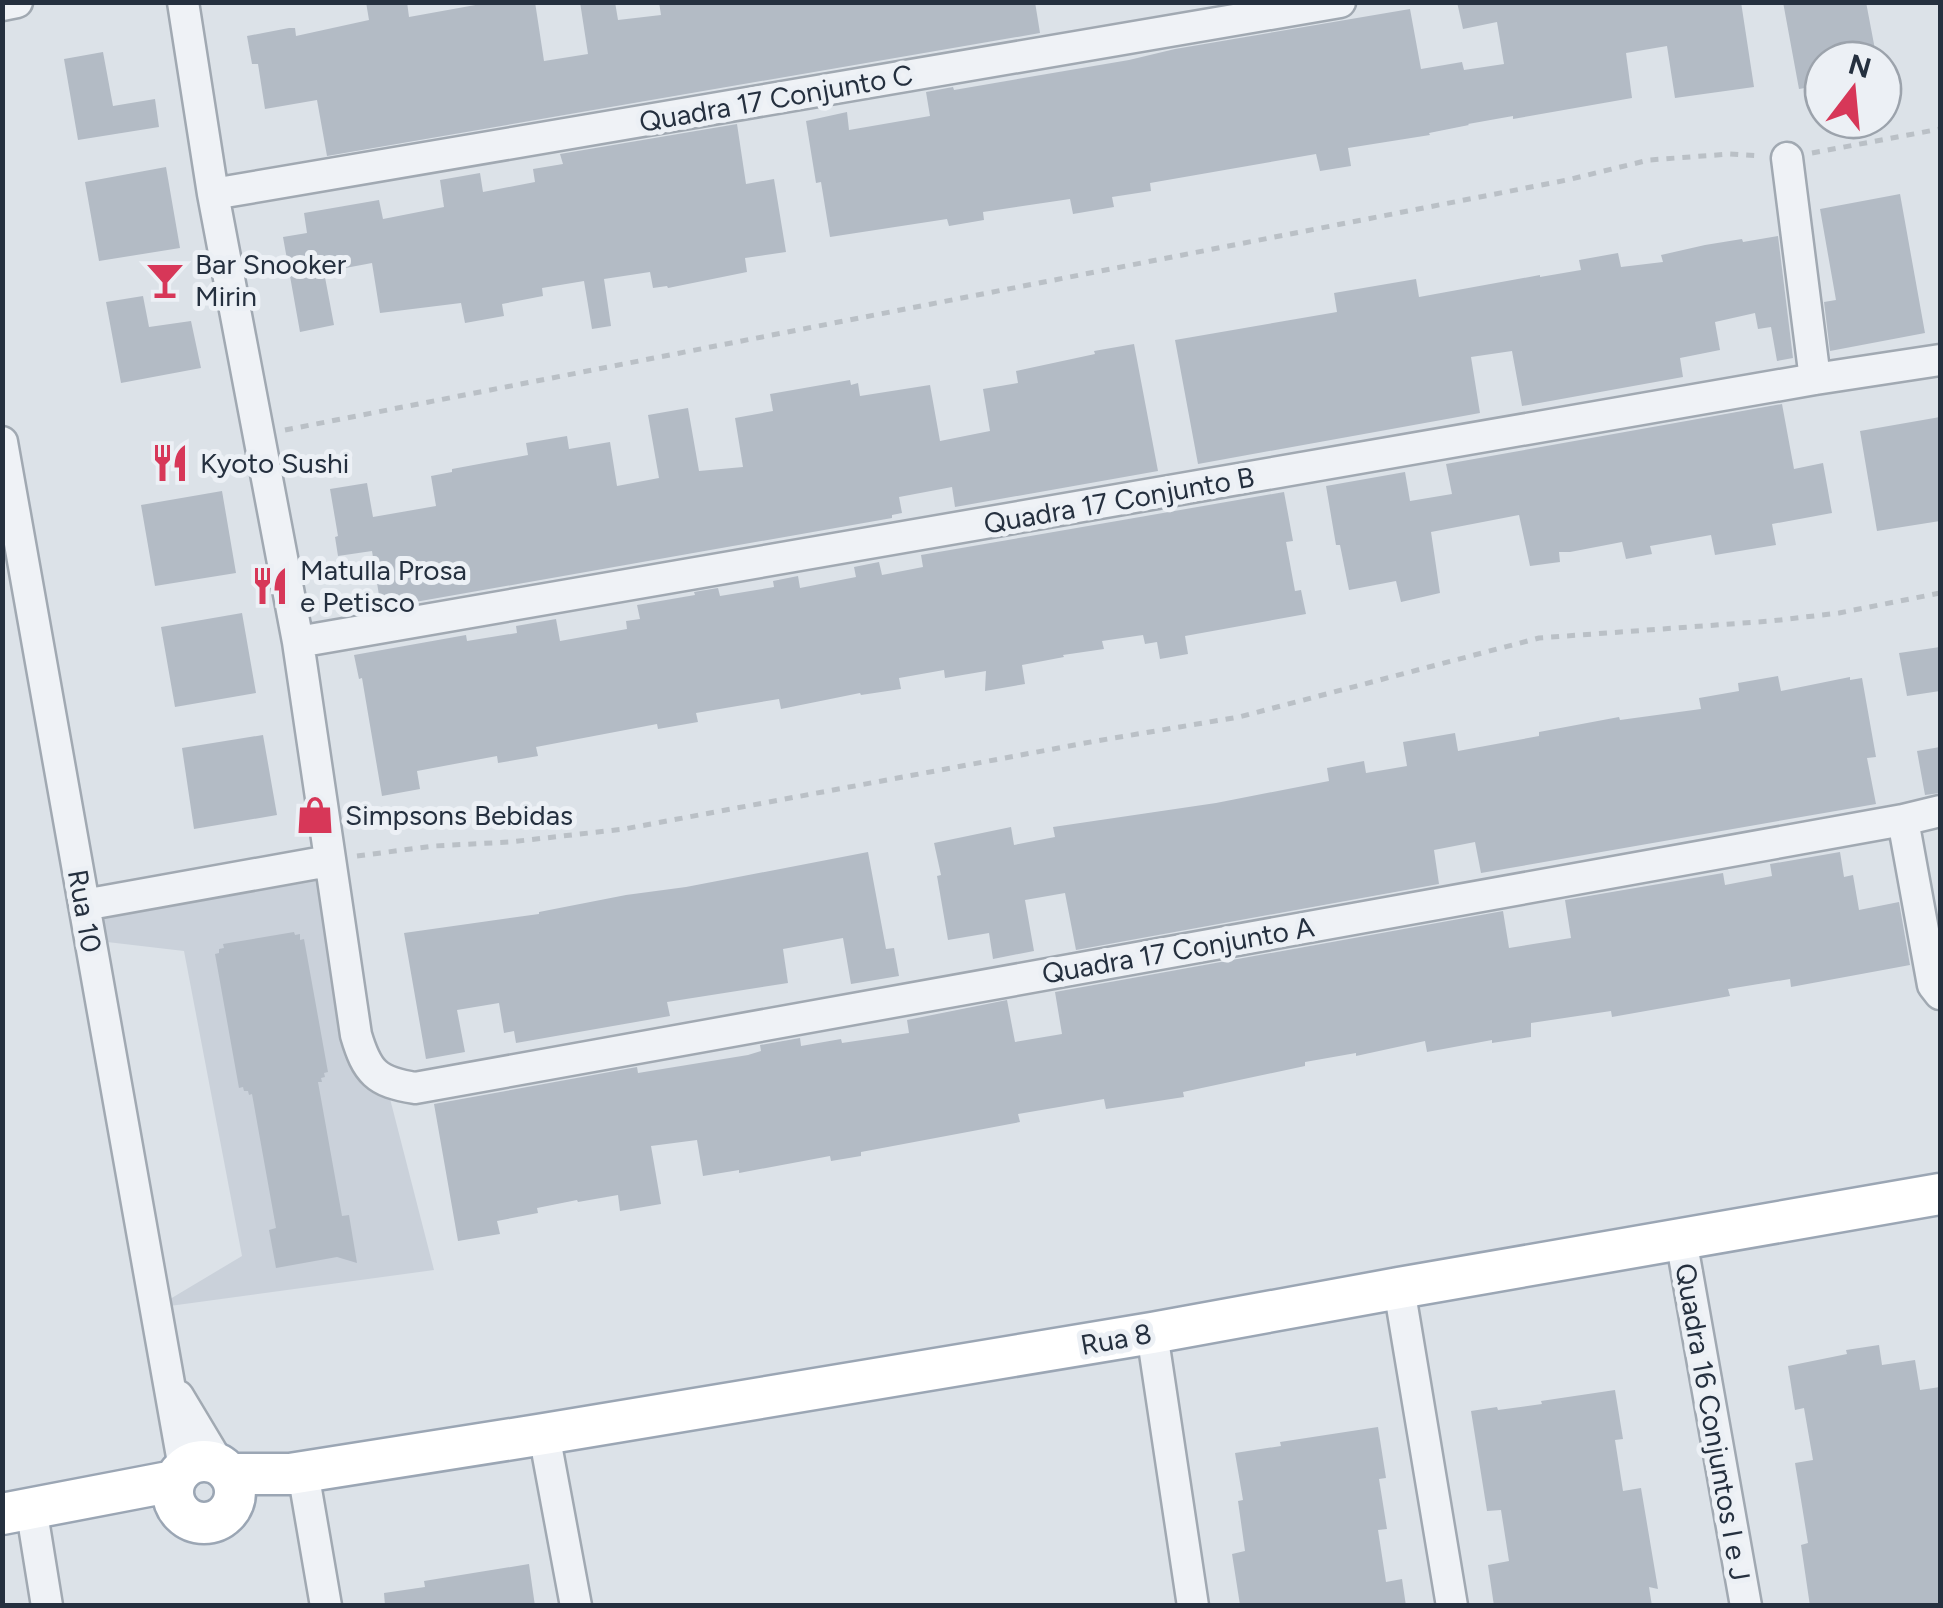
<svg xmlns="http://www.w3.org/2000/svg" width="1943" height="1608" viewBox="0 0 1943 1608" font-family="Figtree,sans-serif">
  <style>
    .built { fill: #cad1da }
    .building { fill: #b3bbc5 }
    .lines { fill: none; stroke-linecap: round; stroke-linejoin: round }
    .minor-casing { stroke: #a1a9b2; stroke-width: 35 }
    .major-casing { stroke: #9ba6b4; stroke-width: 45 }
    .path { stroke: #bac0c6; stroke-width: 5; stroke-dasharray: 8 8; stroke-linecap: butt }
    .minor { stroke: #eff2f6; stroke-width: 30 }
    .major { stroke: #fff; stroke-width: 40 }
    .labels { text-anchor: middle; stroke-width: 10; stroke-linejoin: round; paint-order: stroke }
    .street-label { font-size: 28px; fill: #25303f; stroke: #ecf0f5 }
    .poi-label { font-size: 28px; fill: #25303f; stroke: #ecf0f5; text-anchor: start }
  </style>
  <rect width="100%" height="100%" fill="#dce2e8"/>
  <!-- built -->
  <path class="built" d="M329,861L434,1270L155,1308L242,1256L184,951L90,940L84,905Z"/>
  <!-- building -->
  <path class="building" d="M366,2H407L409,17L492,2H535L544,61L588,54L580,2H615L618,20L661,15L659,2H1035L1040,33L327,156L317,100L265,109L258,64H252L247,36L289,28H295L296,36L369,20Z
    M1457,2H1741L1754,87L1675,98L1667,46L1626,53L1632,98L1513,119V116L1468,124L1469,125L1429,133L1430,135L1348,148L1351,166L1320,171L1316,154L1150,183L1151,191L1112,197L1114,207L1073,214L1070,199L983,212L984,220L949,226L947,219L830,237L821,182L816,183L806,121L847,112L849,130L930,116L926,92L953,87L954,90L1129,60L1175,49L1410,9L1421,69L1462,62L1464,70L1504,64L1497,22L1463,29Z
    M1783,2H1866L1877,60H1823V85L1799,89Z
    M103,52L113,106L155,99L159,127L78,140L64,59Z
    M737,124L746,184L774,179L786,252L745,258L747,272L668,288L667,286L653,288L650,272L604,279L611,326L592,329L584,281L542,288L543,296L502,304L504,316L465,323L461,303L380,313L372,263L324,272L334,325L300,332L283,237L307,233L304,213L379,200L383,219L444,207L440,180L480,173L483,192L535,182L533,169L563,164L560,154Z
    M166,167L180,248L99,261L85,182Z
    M1900,194L1925,333L1830,351L1824,302L1836,300L1820,209Z
    M1778,236L1793,358L1777,361L1771,327L1758,329L1755,313L1715,322L1720,350L1680,358L1683,377L1522,406L1512,351L1471,357L1480,413L1198,464L1175,340L1337,312L1334,293L1416,279L1419,297L1540,275V277L1581,270L1579,260L1618,253L1621,267L1663,262L1661,255L1705,245L1742,239L1743,242Z
    M143,296L149,327L191,321L201,368L121,383L106,302Z
    M1134,344L1158,471L955,507L952,487L899,497L902,513L892,515V518L381,608L372,551L338,556L335,537L338,536L330,489L367,483L373,517L436,506L431,476L452,472V469L528,455L526,443L567,436L569,449L610,442L617,486L659,478L648,415L688,408L699,471L743,467L735,418L773,411L770,394L850,380L851,385L858,383L860,396L930,385L940,441L990,431L983,389L1018,383L1016,371L1095,354L1094,351Z
    M1782,404L1794,469L1823,463L1832,513L1772,524L1776,545L1715,555L1711,535L1650,546L1652,554L1626,559L1622,542L1570,552H1559L1560,562L1530,566L1519,515L1431,532L1440,593L1401,602L1396,581L1349,590L1340,545H1336L1326,486L1405,472L1410,501L1452,494L1446,464Z
    M1940,417V521L1877,531L1860,431Z
    M222,491L236,573L155,586L141,505Z
    M1284,492L1293,541L1286,542L1295,591L1301,590L1306,614L1185,636L1188,654L1160,659L1157,642L1145,644L1143,635L1102,641L1104,649L1063,655L1064,657L1022,665L1025,684L985,691L986,671L945,678L944,670L899,678L901,689L861,695L860,693L781,709L779,699L696,713L698,722L658,729L657,724L536,747L538,756L498,763L497,756L417,771L420,789L382,796L362,678L359,679L354,655L466,635L467,641L517,633L516,626L556,619L560,641L627,629L626,621L640,619L637,605L695,595L694,592L718,588L720,596L774,587L773,581L798,576L800,588L856,577L854,567L879,562L882,575L923,567L921,555Z
    M242,613L256,693L175,707L161,627Z
    M1940,647V691L1907,696L1899,653Z
    M1778,676L1781,691L1850,677V680L1862,678L1876,757L1867,758L1876,804L1481,873L1475,842L1434,850L1439,884L1076,950L1065,893L1025,900L1034,951L993,959L989,933L948,940L937,876L941,875L934,843L1011,827L1014,845L1055,837L1053,827L1216,803L1329,781L1327,768L1364,761L1366,773L1407,766L1403,742L1455,733L1458,751L1539,736V732L1619,717L1620,720L1701,709L1699,698L1739,691L1738,683Z
    M263,735L277,815L194,829L182,748Z
    M1940,747V793L1925,795L1917,751Z
    M868,852L886,949L894,948L899,976L851,984L843,938L783,949L788,983L667,1002L670,1016L516,1043L514,1031L504,1033L499,1003L457,1010L465,1052L426,1059L404,933L539,914V912L626,895L686,887Z
    M1840,852L1844,877L1853,875L1859,910L1899,902L1910,965L1791,987L1790,979L1728,989L1730,996L1612,1017L1611,1011L1531,1023V1037L1492,1043V1040L1427,1052L1425,1041L1356,1056V1053L1305,1062V1066L1183,1092L1184,1097L1106,1109L1104,1099L1059,1107L1018,1114L1020,1122L861,1152V1156L831,1161L830,1156L739,1173V1170L703,1176L697,1140L651,1146L661,1204L620,1211L618,1195L578,1202L577,1200L537,1208L538,1213L497,1221L500,1234L458,1241L434,1104L637,1067L638,1073L748,1055L761,1051L760,1045L800,1038L801,1046L841,1039L842,1043L909,1033L907,1020L1007,1000L1015,1042L1062,1034L1055,992L1503,911L1509,948L1571,938L1565,900L1723,873L1725,885L1772,876L1770,864Z
    M294,932L295,935L300,934V940L304,939L328,1072L324,1073L325,1077L321,1078L322,1082H318L342,1216L349,1215L357,1263L337,1257L276,1268L269,1230L276,1228L252,1094L249,1095L248,1091H244L243,1087L239,1088L215,954L219,953V949L224,948L223,944Z
    M1879,1345L1882,1365L1915,1360L1920,1390L1940,1387V1606H1810L1801,1545L1808,1543L1795,1463L1813,1460L1804,1408L1795,1410L1788,1366L1847,1354L1846,1350Z
    M1615,1390L1623,1439L1615,1440L1623,1491L1641,1488L1658,1589L1649,1587L1652,1606H1494L1488,1565L1509,1561L1501,1510L1487,1511L1471,1411L1497,1407L1498,1410L1542,1404L1541,1401Z
    M1378,1427L1386,1478L1379,1479L1387,1529L1378,1530L1386,1582L1402,1579L1406,1606L1240,1605L1232,1554L1245,1551L1238,1501L1243,1500L1235,1453L1281,1446L1280,1442Z
    M529,1564L535,1606H385L384,1593L425,1587L424,1581Z"/>
  <g class="lines">
    <!-- minor casing -->
    <g class="minor-casing">
      <path id="minor" d="M183,2L213,194L298,642L356,1035C367,1072 376,1082 415,1088L1903,820L1940,811
        M2,5L17,2
        M1787,158L1815,379
        M213,194L1340,2
        M2,442L184,1468
        M298,642L1815,379L1940,360
        M1903,820L1933,985L1940,994
        M84,905L329,861
        M1681,1239L1746,1606
        M1399,1288L1452,1606
        M1152,1333L1193,1606
        M178,1396L220,1466
        M544,1434L576,1606
        M303,1472L326,1606
        M31,1507L47,1606"/>
    </g>
    <!-- major casing -->
    <g class="major-casing">
      <path id="major" d="M173 1492a31 31 0 1 1 62 0a31 31 0 1 1-62 0Z
        M230,1474H290L544,1434L1152,1333L1399,1288L1940,1194
        M2,1514L174,1481"/>
    </g>
    <!-- path -->
    <path class="path" d="M1812,153L1940,129
      M285,430L1567,180L1649,160L1730,154L1762,156
      M357,856L434,846L510,842L624,829L1096,741L1239,717L1539,638L1771,621L1839,613L1940,593"/>
    <!-- minor -->
    <use href="#minor" class="minor"/>
    <!-- major -->
    <use href="#major" class="major"/>
  </g>
  <!-- icons -->
  <defs>
    <g id="bar-bare" transform="scale(3)"><path d="M-6-5H6L.8 .8V4.5H3.5V6h-7V4.5H-.8V.8Z" fill="#d73758" stroke="#ecf0f5" stroke-width="2.5" paint-order="stroke"/></g>
    <g id="restaurant-bare" transform="scale(3)"><path d="M-5-6h1v4h1v-4h1v4h1v-4h1v5L-1.5 .5V6h-2V.5L-5-1ZM5-6V6H3V1.5H1.5Q1.5-4 5-6Z" fill="#d73758" stroke="#ecf0f5" stroke-width="2.5" paint-order="stroke"/></g>
    <g id="shop-bare" transform="scale(3)"><path d="M-5-2.5h2.3a2.7 3.5 0 0 1 5.4 0H5L5.5 6h-11ZM-1.5-2.5h3a1.5 2.3 0 0 0-3 0Z" fill="#d73758" stroke="#ecf0f5" stroke-width="2.5" paint-order="stroke"/></g>
  </defs>
  <g fill-rule="evenodd">
    <use href="#bar-bare" x="165" y="280"/>
    <use href="#restaurant-bare" x="170" y="463"/>
    <use href="#restaurant-bare" x="270" y="586"/>
    <use href="#shop-bare" x="315" y="815"/>
  </g>
  <g class="labels">
    <!-- street labels -->
    <g class="street-label">
      <text transform="translate(776 98) rotate(-10)" y="10">Quadra 17 Conjunto C</text>
      <text transform="translate(1119 500) rotate(-10)" y="10">Quadra 17 Conjunto B</text>
      <text transform="translate(85 911) rotate(80)" y="10">Rua 10</text>
      <text transform="translate(1178 950) rotate(-10)" y="10">Quadra 17 Conjunto A</text>
      <text transform="translate(1116 1339) rotate(-10)" y="10">Rua 8</text>
      <text transform="translate(1713 1422) rotate(80)" y="10">Quadra 16 Conjuntos I e J</text>
    </g>
    <!-- poi labels -->
    <g class="poi-label">
      <text x="195" y="274">Bar Snooker<tspan x="195" dy="32">Mirin</tspan></text>
      <text x="200" y="473">Kyoto Sushi</text>
      <text x="300" y="580">Matulla Prosa<tspan x="300" dy="32">e Petisco</tspan></text>
      <text x="345" y="825">Simpsons Bebidas</text>
    </g>
  </g>
  <!-- border -->
  <rect width="1943" height="1608" fill="none" stroke="#25303f" stroke-width="10"/>
  <!-- north arrow -->
  <g transform="translate(1853 90) rotate(16)"><circle r="48" fill="#ecf0f5" stroke="#9ca3ac" stroke-width="2.5"/>
  <path d="M0-8L18 38L0 25L-18 38Z" fill="#d73758"/>
  <text y="-15" font-size="28" font-weight="bold" text-anchor="middle" fill="#25303f">N</text>
  </g>
</svg>
